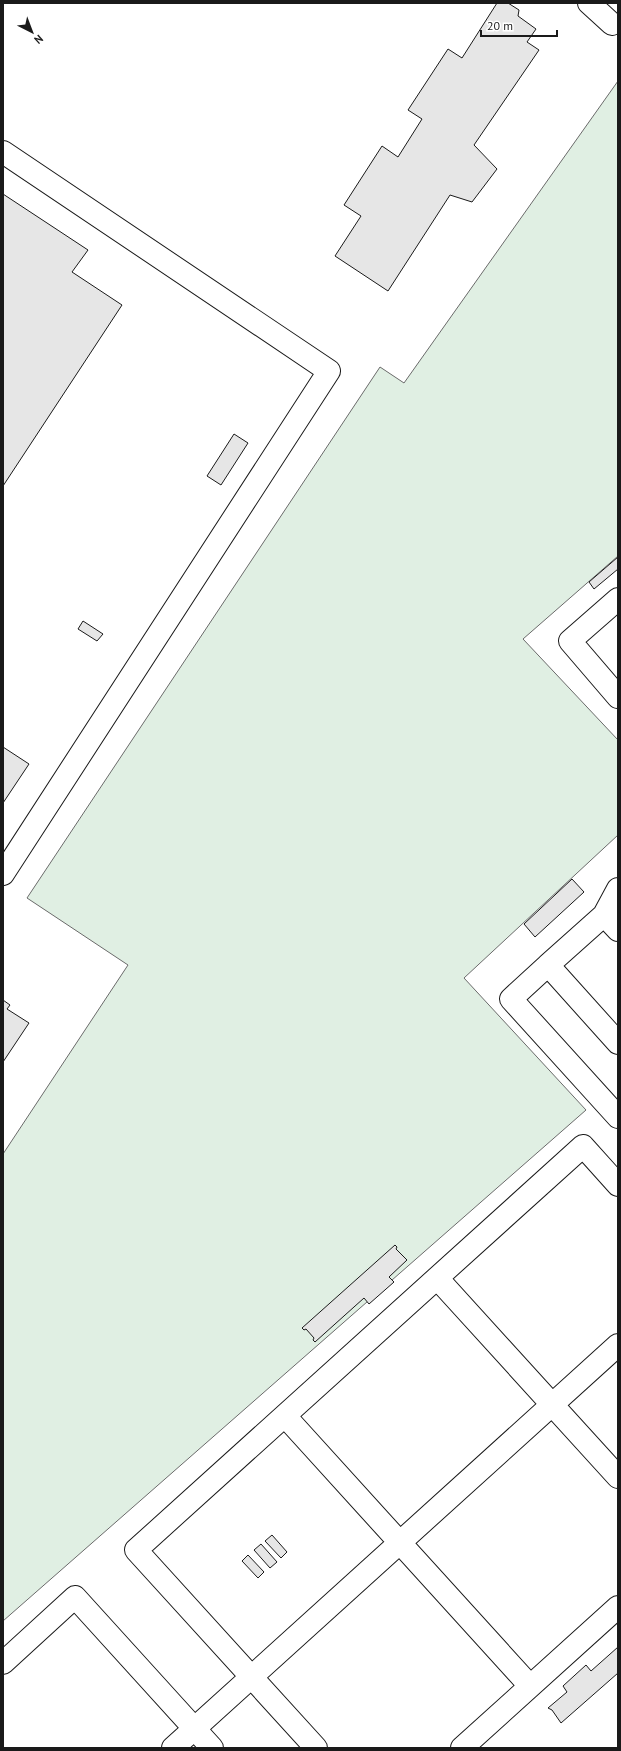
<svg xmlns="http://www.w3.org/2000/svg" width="621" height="1751" viewBox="0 0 621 1751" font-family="'PT Sans',sans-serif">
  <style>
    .green { fill: #e0efe3; stroke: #6a6a6a }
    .building { fill: #e6e6e6; stroke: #1a1a1a }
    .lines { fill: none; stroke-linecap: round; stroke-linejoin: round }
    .minor-casing { stroke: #1a1a1a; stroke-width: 24 }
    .minor { stroke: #fff; stroke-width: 22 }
  </style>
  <rect width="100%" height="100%" fill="#fff"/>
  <!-- green -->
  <path class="green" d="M618,81V556L523,639L618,740V835L464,978L586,1110L3,1621V1154L128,965L27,898L380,367L404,383Z"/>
  <!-- building -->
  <path class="building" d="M497,3H508L519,10L518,16L536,29L527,42L539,50L474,145L497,169L472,202L450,195L388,291L335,256L361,216L344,205L382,146L398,157L422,119L408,110L448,49L462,58Z
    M3,194L88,250L72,272L122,305L3,486Z
    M234,434L248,443L221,485L207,476Z
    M618,557V569L594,589L589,582Z
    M83,621L103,634L97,641L78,629Z
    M3,747L29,764L3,803Z
    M572,879L584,892L535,937L524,924Z
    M3,1000L10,1005L7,1009L29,1023L3,1062Z
    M395,1245L397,1247L396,1249L407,1260L389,1277L394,1282L369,1304L364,1298L315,1342L313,1340L314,1338L306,1329L304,1330L302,1328Z
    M272,1535L287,1552L281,1558L265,1541Z
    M261,1544L277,1562L270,1568L254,1550Z
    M248,1555L264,1572L258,1578L242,1561Z
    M618,1647V1673L561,1723L552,1710L548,1708L567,1692L563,1686L586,1665L591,1671Z"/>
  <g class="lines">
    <!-- minor casing -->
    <g class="minor-casing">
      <path id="minor" d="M589,3L612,24
        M3,152L329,371L3,874
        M618,599L570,641L618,697
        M604,915L618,889
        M618,930L604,915L548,965L618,1043
        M548,965L511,999L618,1117
        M437,1278L618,1477
        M285,1416L530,1686
        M3,1663L75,1597L212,1748
        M173,1748L618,1345
        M316,1748L136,1550L583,1146L618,1185
        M462,1748L618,1607"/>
    </g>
    <!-- minor -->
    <use href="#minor" class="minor"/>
  </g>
  <!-- border -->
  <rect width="621" height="1751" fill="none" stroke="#1a1a1a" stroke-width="8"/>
  <!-- north arrow -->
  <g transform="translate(32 32) rotate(138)" stroke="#ffffff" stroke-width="3" paint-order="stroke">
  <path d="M0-3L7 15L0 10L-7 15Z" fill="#1a1a1a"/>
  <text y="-6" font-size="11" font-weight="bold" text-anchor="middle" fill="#1a1a1a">N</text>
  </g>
  <!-- scale -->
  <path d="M481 30v6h76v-6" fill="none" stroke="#1a1a1a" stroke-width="2"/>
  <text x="487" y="30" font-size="12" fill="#1a1a1a" stroke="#ffffff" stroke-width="3" paint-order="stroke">20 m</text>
</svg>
